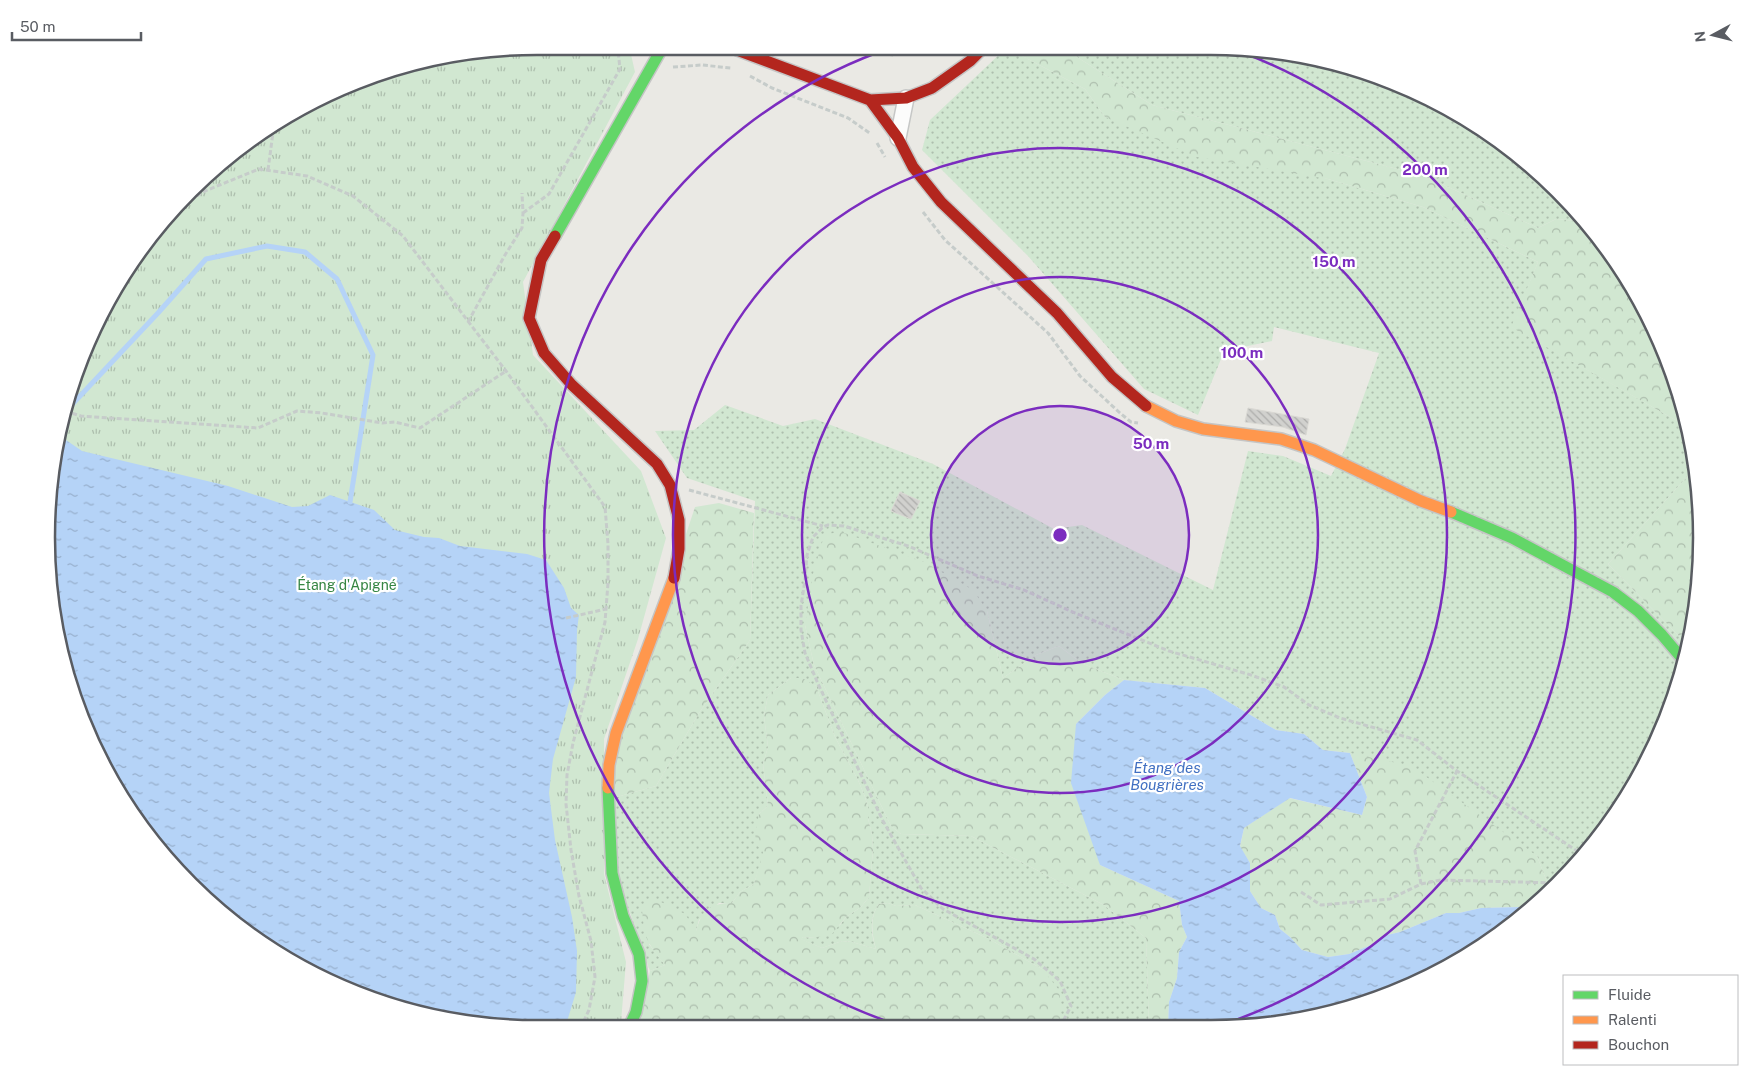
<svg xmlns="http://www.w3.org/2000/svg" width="1748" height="1075" viewBox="0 0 1748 1075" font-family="'Public Sans',sans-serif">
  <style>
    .grass { fill: url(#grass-dots) }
    .forest { fill: url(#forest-crowns) }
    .park { fill: url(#park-tufts) }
    .water { fill: url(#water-ripples) }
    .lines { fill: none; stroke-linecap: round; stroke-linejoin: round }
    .stream { stroke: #b5d3f7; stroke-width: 5 }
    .building { fill: url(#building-back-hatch); stroke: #d9d8d3 }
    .street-casing { stroke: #c6c7c6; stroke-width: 18 }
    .fast-casing { stroke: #c5c5c5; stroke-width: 14 }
    .slow-casing { stroke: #c5c5c5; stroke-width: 14 }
    .jam-casing { stroke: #c5c5c5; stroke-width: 14 }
    .path { stroke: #c6ccca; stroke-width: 3; stroke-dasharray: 5 2.5; stroke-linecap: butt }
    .street { stroke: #fcfcfb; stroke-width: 15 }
    .fast { stroke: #63d668; stroke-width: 11 }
    .slow { stroke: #ff974d; stroke-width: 11 }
    .jam { stroke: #b3261e; stroke-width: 11 }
    .ring { fill: none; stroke: #7b2cbf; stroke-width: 2.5 }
    .labels { text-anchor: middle; stroke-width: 4.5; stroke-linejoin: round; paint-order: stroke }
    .park-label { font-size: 14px; fill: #358542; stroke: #fff }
    .water-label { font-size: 15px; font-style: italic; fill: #4170c2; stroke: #fff }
    .rim { fill: none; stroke: #595c62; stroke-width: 2.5 }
    .centre { fill: #7b2cbf; stroke: #fff; stroke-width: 2.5 }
    .ring-label { font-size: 15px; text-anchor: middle; font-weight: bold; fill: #7b2cbf; stroke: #fff; stroke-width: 4.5; stroke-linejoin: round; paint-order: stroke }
  </style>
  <defs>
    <pattern id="grass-dots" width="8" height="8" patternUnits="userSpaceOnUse" patternTransform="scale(1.25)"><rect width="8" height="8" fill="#d1e7d1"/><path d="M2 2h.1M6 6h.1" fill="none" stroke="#adbead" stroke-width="1.8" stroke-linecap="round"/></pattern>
    <pattern id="forest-crowns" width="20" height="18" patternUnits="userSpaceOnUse" patternTransform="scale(1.25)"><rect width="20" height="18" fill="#d1e7d1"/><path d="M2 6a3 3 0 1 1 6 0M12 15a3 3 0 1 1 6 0" fill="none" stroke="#adbead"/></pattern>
    <pattern id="park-tufts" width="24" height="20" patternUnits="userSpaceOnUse" patternTransform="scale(1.25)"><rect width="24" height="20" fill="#d1e7d1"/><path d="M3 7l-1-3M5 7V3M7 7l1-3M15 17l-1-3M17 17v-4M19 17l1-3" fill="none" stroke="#adbead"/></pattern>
    <pattern id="water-ripples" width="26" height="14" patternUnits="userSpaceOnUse" patternTransform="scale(1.25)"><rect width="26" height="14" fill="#b5d3f7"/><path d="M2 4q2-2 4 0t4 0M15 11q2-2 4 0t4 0" fill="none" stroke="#96aecb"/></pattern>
    <pattern id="building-back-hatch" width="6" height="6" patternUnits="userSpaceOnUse" patternTransform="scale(1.25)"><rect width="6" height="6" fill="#d1d1ce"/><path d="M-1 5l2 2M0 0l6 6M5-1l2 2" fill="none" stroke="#adadab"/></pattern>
  </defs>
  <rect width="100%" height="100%" fill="#eae9e4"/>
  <!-- grass -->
  <path class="grass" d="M1004,50H1011L1085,89L1105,117L1328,179L1423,207L1538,262L1512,327L1686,426L1696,467L1608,564L1688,645L1685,664L1651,755L1600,836L1550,890L1537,856L1350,753L1323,750L1304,734L1276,730L1205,688L1124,680L1083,664L1059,646L1036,655L1003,678L987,611L805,625L814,665L891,826L901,834L971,836L1104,905L1146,938L1149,1027H1055L1056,1026L1042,969L989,939L915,905L896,906L888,903L879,904C869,917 871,935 876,949L852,942L842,941L822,948L800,939L803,937L815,938L840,925L846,917L861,907L869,897L873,849L872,835L868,818V807L865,797L858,780L835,737L816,686L791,678L768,695L764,716L768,747L763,764L768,806L759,814L764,852L754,884L740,892L732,903H719L699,920L696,931L649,944L665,965L650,971L618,878L613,798L656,786L699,713L750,640L755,501L687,478L655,431L694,430L725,405L783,426L815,419L933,464L1054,529L1082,525L1213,590L1248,451L1283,456L1331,476L1345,449L1379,353L1274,327L1272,341L1238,348L1221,359L1198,415L1144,389L1028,256L922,150L930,120Z
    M1066,50H1274L1398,84L1509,148L1580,213L1586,222L1556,219L1538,228L1424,176L1152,105Z"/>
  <!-- forest -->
  <path class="forest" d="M1011,50H1066L1152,105L1424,176L1538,228L1556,219L1586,222L1636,292L1676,379L1686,426L1511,327L1538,262L1423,207L1328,179L1197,157L1105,117L1085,89Z
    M1696,467L1701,569L1688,645L1608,564Z
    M719,503L754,513L750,640L699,713L656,786L613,798L618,739L695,507Z
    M839,531L924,562L973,590L987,611L1003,678L1036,655L1059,646L1083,664L1124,680L1105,695L1076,724L1100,865L1179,901L1182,925L1187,937L1179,952L1177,978L1169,1002L1168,1027H1149L1146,938L1104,905L971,836L901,834L891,826L814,665L805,625L813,574L824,536Z
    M791,678H802L816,686L835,737L858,780L865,797L868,807V818L872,835L873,849L869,897L861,907L846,917L832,934L815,938L803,937L801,939L822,948L842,941L852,942L876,949C872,935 869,917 879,904L888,903L896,906L915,905L989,939L1042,969L1059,990L1061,1006L1060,1018L1055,1027L639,1025L650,971L665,965C647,942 645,940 642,910L653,898L685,914L696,931C702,910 710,903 732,903L740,892L754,884L763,852L757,845L755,834L759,814L768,806L763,764L768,747L764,716L768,695Z
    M1350,753L1411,766L1537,856L1550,890L1531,909L1521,907L1481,908L1459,913H1446L1400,932L1387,935L1371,945L1349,954L1328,957L1302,950L1290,937L1280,929L1275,915L1261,908L1250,891V863L1240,847L1244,828L1289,798L1362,815L1367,797Z"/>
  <!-- park -->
  <path class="park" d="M473,50H630L635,72L523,282L533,355L641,471L666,538L638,639L604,739V874L626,962L621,1022L619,1025H474L350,991L239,927L190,885L129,811L72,695L50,602L46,537L50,473L72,380L129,264L190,190L239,148L320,97L380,72Z"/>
  <!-- water -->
  <path class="water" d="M60,431L63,438L82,451L228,486L292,507L308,506L330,495L374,510L395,530L424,537L439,538L460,546L527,554L546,560L564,588L571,608L579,615L577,630L576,677L553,759L549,793L555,840L572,917L577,951L576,992L566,1025H474L350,991L239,927L190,885L129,811L72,695L50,602L46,537L50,473Z
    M1124,680L1205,688L1276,730L1304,734L1323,750L1350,753L1367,797L1362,815L1290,798L1244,828L1240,846L1250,863V891L1261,908L1275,915L1280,929L1290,937L1302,950L1328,957L1349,954L1371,945L1387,935L1400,932L1446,913H1459L1481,908L1521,907L1531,909L1456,963L1338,1012L1243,1028L1168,1027L1169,1002L1177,978L1179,952L1187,937L1182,925L1179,901L1100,865L1071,783L1076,724L1105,695Z"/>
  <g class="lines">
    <!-- stream -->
    <path class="stream" d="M65,412L158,313L206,259L267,246L305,252L337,279L373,355L350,502"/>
  </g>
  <!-- building -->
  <path class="building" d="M1248,408L1309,419L1306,435L1283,427L1245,422Z
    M900,492L920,501L911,519L891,511Z"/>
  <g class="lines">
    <!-- street casing -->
    <g class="street-casing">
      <path id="street" d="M898,138L906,98"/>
    </g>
    <!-- fast casing -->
    <g class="fast-casing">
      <path id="fast" d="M555,236L661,50
        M1451,512L1512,538L1613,592L1638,611L1662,635L1685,662
        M608,788L612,873L623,916L639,954L642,981L636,1012L630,1025"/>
    </g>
    <!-- slow casing -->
    <g class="slow-casing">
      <path id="slow" d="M1146,406L1176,421L1203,429L1281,439L1314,450L1421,501L1451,512
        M608,788L609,765L616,733L674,578"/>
    </g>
    <!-- jam casing -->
    <g class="jam-casing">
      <path id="jam" d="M737,50L870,100L906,98L932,88L970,61L981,50
        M870,100L898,138L913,167L941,202L1057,313L1112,377L1146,406
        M555,236L541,260L529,318L544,353L572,385L657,464L670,485L679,520V549L674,578"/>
    </g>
    <!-- path -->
    <path class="path" d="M851,50L894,55L910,50
      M673,67L702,65L731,68
      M750,76L772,88L848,118L871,134
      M877,143L885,157
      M268,170L274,125
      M177,207L205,191L259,169L307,176L353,196L403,236L506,371L605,507L608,544V583L605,622L573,743L567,775L566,804L571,850L579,896L591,941L595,977L589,1010L582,1025
      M923,212L945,240L1048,333L1080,376L1120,413L1131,422L1138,423
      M523,213L549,194L620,69L618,50
      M468,322L505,255L522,228L523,213L522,193
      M65,411L81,416L258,428L297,411L322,413L382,423L395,422L420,428L506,371
      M689,490L823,526
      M566,618L606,609
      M1421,884L1415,851L1457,771
      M1301,892L1321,905L1390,899L1421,884L1441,880L1557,883
      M1060,1027L1071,1006L1060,981L1034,959L943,909L921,888L883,821L819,686L805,653L801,630V606L805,580L807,555L813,537L823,527L828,525L844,526L908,546L978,576L1024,590L1075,613L1169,651L1251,675L1284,687L1309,705L1340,718L1417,740L1457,771L1583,855"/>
    <!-- street -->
    <use href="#street" class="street"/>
    <!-- fast -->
    <use href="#fast" class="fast"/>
    <!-- slow -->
    <use href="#slow" class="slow"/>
    <!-- jam -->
    <use href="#jam" class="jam"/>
  </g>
  <!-- distance rings -->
  <circle cx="1060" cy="535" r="129" fill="#7b2cbf" fill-opacity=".12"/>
  <g class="ring">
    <circle cx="1060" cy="535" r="129"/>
    <circle cx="1060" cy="535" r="258"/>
    <circle cx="1060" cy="535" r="387"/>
    <path d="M901 1026A516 516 0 0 1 879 52M1241 52A516 516 0 0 1 1215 1027"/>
  </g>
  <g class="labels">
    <!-- park labels -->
    <g class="park-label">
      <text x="347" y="590">Étang d'Apigné</text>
    </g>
    <!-- water labels -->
    <g class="water-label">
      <text x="1167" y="773">Étang des<tspan x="1167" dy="17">Bougrières</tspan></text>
    </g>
  </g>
  <!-- crop -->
  <path d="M0 0H1748V1075H0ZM537 55H1211A482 482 0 0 1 1693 537V538A482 482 0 0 1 1211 1020H537A482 482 0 0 1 55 538V537A482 482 0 0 1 537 55Z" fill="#fff" fill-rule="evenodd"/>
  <path class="rim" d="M537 55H1211A482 482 0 0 1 1693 537V538A482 482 0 0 1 1211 1020H537A482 482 0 0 1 55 538V537A482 482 0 0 1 537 55Z"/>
  <circle cx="1060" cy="535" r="8" class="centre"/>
  <g class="ring-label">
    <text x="1425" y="175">200 m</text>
    <text x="1334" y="267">150 m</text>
    <text x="1242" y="358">100 m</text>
    <text x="1151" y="449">50 m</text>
  </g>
  <!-- legend -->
  <rect x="1563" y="975" width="175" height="90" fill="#ffffff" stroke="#bdbec0"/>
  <rect x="1573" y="991" width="25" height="8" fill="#63d668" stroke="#bdbec0"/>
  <text x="1608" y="1000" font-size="15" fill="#595c62">Fluide</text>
  <rect x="1573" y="1016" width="25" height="8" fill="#ff974d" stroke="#bdbec0"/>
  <text x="1608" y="1025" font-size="15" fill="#595c62">Ralenti</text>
  <rect x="1573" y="1041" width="25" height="8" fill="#b3261e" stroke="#bdbec0"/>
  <text x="1608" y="1050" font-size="15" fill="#595c62">Bouchon</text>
  <!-- north arrow -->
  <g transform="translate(1713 35) rotate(263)" stroke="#ffffff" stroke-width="4" paint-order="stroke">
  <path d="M0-4L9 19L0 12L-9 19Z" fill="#595c62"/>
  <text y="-8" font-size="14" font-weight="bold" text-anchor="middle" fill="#595c62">N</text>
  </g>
  <!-- scale -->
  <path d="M12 32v8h129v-8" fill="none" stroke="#595c62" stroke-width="2.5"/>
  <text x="20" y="32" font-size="15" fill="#595c62" stroke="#ffffff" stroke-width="4" paint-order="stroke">50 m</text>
</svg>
